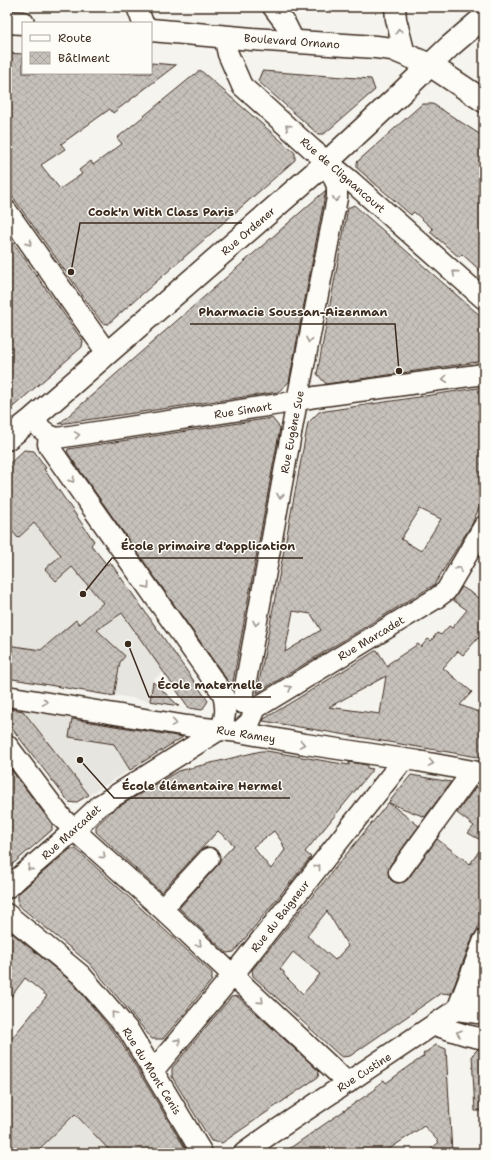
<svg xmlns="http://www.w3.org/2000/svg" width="491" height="1160" viewBox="0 0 491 1160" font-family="'Shantell Sans',sans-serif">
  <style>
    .built { fill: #e7e5df }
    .building { fill: url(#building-cross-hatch); stroke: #3b2a1e; fill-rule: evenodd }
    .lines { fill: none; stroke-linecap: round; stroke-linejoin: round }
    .minor-casing { stroke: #3b2a1e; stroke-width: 23 }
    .major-casing { stroke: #3b2a1e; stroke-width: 25 }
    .minor { stroke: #fdfcf7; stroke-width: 20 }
    .major { stroke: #fdfcf7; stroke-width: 22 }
    .oneway { stroke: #9c938a }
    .labels { text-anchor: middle; stroke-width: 3; stroke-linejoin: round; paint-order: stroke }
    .street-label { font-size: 11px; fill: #3b2a1e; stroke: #fdfcf7 }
    .leader { fill: none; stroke: #3b2a1e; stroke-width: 1.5 }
    .callout-dot { fill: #3b2a1e; stroke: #fdfcf7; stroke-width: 1.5 }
    .callout-label { font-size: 12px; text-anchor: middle; font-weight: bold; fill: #3b2a1e; stroke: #fdfcf7; stroke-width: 3; stroke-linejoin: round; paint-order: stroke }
  </style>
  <defs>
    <pattern id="building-cross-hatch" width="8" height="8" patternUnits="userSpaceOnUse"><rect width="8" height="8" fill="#c7c1bb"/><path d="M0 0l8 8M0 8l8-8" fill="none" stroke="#aca6a0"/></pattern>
  </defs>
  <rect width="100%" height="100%" fill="#f5f4ee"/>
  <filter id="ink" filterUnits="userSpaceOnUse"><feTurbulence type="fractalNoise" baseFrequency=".025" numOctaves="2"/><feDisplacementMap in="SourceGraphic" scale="8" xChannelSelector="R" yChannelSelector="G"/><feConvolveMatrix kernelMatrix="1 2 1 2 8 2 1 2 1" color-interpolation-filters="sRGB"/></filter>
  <g filter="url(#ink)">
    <!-- built -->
    <path class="built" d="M44,469L64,497L55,504L69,520L76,514L94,541L91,545L107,565L110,562L179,661L154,679L150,701L114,695L120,662L7,645V531L34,507L32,479Z
      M8,708L121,727L117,750L130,770L75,803L69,802L7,722V710Z
      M46,1066L112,1153H7V1106Z"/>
    <!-- building -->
    <path class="building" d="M7,53L23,54V73H151V63L176,65L113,113L110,109L61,144L65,149L41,165L60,189L82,174L79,170L91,161L93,165L122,144L117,138L200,70L295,153V160L108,324L102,323L7,189Z
      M262,71L371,79L375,90L324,134H318L258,81Z
      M422,104H433L484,137V274L462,254L459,257L430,232L433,229L414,212L411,215L357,168V162Z
      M326,190L289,382L278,392L59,424Z
      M354,205L484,319V361L326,384L317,374L348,208Z
      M7,234L83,341L82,347L7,412Z
      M484,387V497L472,524L434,585L257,693L308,423L319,412ZM420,509L441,519L421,551L401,539ZM293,611L311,614L321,630L285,652Z
      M272,418L280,428L232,687L67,452L68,449Z
      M24,450L34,451L46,468L44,469L94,541L91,545L107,565L110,562L208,701L202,710L189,708L122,613L97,630L125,656L120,662L114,696L7,678V645L41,650L76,620L79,624L103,603L72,567L56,581L45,569L61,555L34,523L18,538L7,525V466Z
      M462,587L484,601V642L478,638L463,655L458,651L443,668L472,692L460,705L484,714V758L263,721L264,719L377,650L388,667V664L418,644L421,647L428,639L431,641L437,633L441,635L449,626L452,628L467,610L453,600ZM386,676L380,714L329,707Z
      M153,682L179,706L150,701Z
      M7,708L23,711L89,795L75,803L69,802L7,722Z
      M72,719L121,727L183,737L130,770L114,744L69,737Z
      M261,751H267L349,765V762L367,765V768L373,769L305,852L311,857L234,952L227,953L179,908L217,866L220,860L234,845L218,831L161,892L96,832V826L113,810L178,771ZM274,831L282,842L285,850L271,869L253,847Z
      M7,764L52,824V830L7,869Z
      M411,775L451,782L425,817L389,803L419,826L390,865L388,871L389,877L392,881L397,883L404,882L408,879L437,839L470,864L484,844V913L476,932L473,936L451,994L441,993L350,1056L342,1057L339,1055L253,976L252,970ZM327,911L348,946L335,960L307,936ZM293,952L320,974L303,994L284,975V972L280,969Z
      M476,787L484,788V842L468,833L474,826L457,813Z
      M70,849H76L212,973V980L163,1039H152L90,964L18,905V894Z
      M7,929L73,983L119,1039L188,1153H112L75,1114L35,1153H7V1044L47,996L25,978L7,1002Z
      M237,996L319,1071L318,1077L222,1143L211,1141L172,1077V1068L231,997Z
      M436,1045L446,1049L452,1153H427L439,1142L424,1126L383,1153H283L358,1101L376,1089L375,1087L384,1080L386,1083L414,1063L424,1056L423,1054Z
      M478,1049L484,1050V1111H475L472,1055Z"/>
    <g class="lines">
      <!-- minor casing -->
      <g class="minor-casing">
        <path id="minor" d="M137,7L143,23
          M273,7L285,23L294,41
          M395,7L396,19L405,54
          M224,36L228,54L242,86L313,150L352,182L484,299
          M7,211L107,353
          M40,428L49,435L57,438L280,404L315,397L484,374
          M7,696L187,726L239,732L305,744L418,761L484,773
          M242,703L297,401L337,198V186L327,162
          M239,732L250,722L256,708L435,599L446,591L484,526
          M7,745L62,818L74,830L162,909L348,1083
          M399,872L473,771
          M7,888L65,838L100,805L219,730C227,717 226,708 223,694L50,448L48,444L49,435
          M162,909L209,858
          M7,914L81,975L129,1031L202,1153
          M484,940L457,1010L478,1013L484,1011
          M434,1025L466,1035L484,1039
          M153,1071L233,975L404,759
          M244,1153L269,1135L484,991"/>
      </g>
      <!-- major casing -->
      <g class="major-casing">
        <path id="major" d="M7,22L23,23
          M151,30L252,39L376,47L392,49L430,65L484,101
          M7,439L32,419L327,162L398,96L449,47L484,17"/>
      </g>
      <!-- minor -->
      <use href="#minor" class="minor"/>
      <!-- major -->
      <use href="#major" class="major"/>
    </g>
    <!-- one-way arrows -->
    <defs><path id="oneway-chevron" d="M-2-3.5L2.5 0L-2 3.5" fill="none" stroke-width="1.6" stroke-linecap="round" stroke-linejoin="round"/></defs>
    <g class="oneway">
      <use href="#oneway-chevron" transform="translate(399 31) rotate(-104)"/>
      <use href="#oneway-chevron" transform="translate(288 127) rotate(-138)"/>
      <use href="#oneway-chevron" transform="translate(336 199) rotate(95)"/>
      <use href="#oneway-chevron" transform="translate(29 243) rotate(55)"/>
      <use href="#oneway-chevron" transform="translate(455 273) rotate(-139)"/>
      <use href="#oneway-chevron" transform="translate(309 340) rotate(101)"/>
      <use href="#oneway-chevron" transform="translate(445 379) rotate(172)"/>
      <use href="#oneway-chevron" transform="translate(77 435) rotate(-9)"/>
      <use href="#oneway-chevron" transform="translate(72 480) rotate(55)"/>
      <use href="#oneway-chevron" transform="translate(280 496) rotate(100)"/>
      <use href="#oneway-chevron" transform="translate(459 569) rotate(-60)"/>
      <use href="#oneway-chevron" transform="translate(147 586) rotate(55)"/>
      <use href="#oneway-chevron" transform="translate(256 623) rotate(100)"/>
      <use href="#oneway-chevron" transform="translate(289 688) rotate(-31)"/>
      <use href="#oneway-chevron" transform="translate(45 702) rotate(9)"/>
      <use href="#oneway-chevron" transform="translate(174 723) rotate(9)"/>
      <use href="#oneway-chevron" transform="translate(302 744) rotate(10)"/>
      <use href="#oneway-chevron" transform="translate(431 763) rotate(10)"/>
      <use href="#oneway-chevron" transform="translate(103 856) rotate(42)"/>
      <use href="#oneway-chevron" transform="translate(318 867) rotate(-52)"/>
      <use href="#oneway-chevron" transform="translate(30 868) rotate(139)"/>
      <use href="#oneway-chevron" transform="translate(199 944) rotate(43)"/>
      <use href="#oneway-chevron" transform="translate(261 1001) rotate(44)"/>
      <use href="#oneway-chevron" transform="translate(114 1014) rotate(-131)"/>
      <use href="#oneway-chevron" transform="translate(459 1033) rotate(-162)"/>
      <use href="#oneway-chevron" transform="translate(178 1041) rotate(-51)"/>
    </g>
  </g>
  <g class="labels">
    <!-- street labels -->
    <g class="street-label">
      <text transform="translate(292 41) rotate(4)" y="4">Boulevard Ornano</text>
      <text transform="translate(343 175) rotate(41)" y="4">Rue de Clignancourt</text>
      <text transform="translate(248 231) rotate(-41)" y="4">Rue Ordener</text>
      <text transform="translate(243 410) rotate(-9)" y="4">Rue Simart</text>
      <text transform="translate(292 432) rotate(-79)" y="4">Rue Eugène Sue</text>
      <text transform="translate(371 638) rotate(-31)" y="4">Rue Marcadet</text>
      <text transform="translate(246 734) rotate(9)" y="4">Rue Ramey</text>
      <text transform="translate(71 832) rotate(-42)" y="4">Rue Marcadet</text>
      <text transform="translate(280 916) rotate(-52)" y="4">Rue du Baigneur</text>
      <text transform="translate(152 1071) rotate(58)" y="4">Rue du Mont Cenis</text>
      <text transform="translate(364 1072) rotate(-33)" y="4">Rue Custine</text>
    </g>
  </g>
  <!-- callouts -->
  <path class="leader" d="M71 272L80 223H242M399 371L395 324H190M83 594L112 558H303M128 644L149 697H271M80 760L114 798H290"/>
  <g class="callout-dot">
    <circle cx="71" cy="272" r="4"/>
    <circle cx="399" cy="371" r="4"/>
    <circle cx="83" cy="594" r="4"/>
    <circle cx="128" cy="644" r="4"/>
    <circle cx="80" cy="760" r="4"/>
  </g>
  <g class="callout-label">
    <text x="161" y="216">Cook'n With Class Paris</text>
    <text x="293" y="316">Pharmacie Soussan-Aizenman</text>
    <text x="208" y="550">École primaire d'application</text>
    <text x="210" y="689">École maternelle</text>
    <text x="202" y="790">École élémentaire Hermel</text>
  </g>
  <!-- margin -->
  <rect width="491" height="1160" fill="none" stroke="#fdfcf7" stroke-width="24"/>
  <rect x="12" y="12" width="467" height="1136" fill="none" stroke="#3b2a1e" stroke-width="1.5" filter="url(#ink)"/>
  <!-- legend -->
  <rect x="22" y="22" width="130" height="52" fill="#fdfcf7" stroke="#afa8a0"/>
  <rect x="30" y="35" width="20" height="6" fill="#fdfcf7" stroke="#afa8a0"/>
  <text x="58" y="42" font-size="12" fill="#3b2a1e">Route</text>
  <rect x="30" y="52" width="20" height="12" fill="url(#building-cross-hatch)" stroke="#afa8a0"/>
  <text x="58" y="62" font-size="12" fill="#3b2a1e">Bâtiment</text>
</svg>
